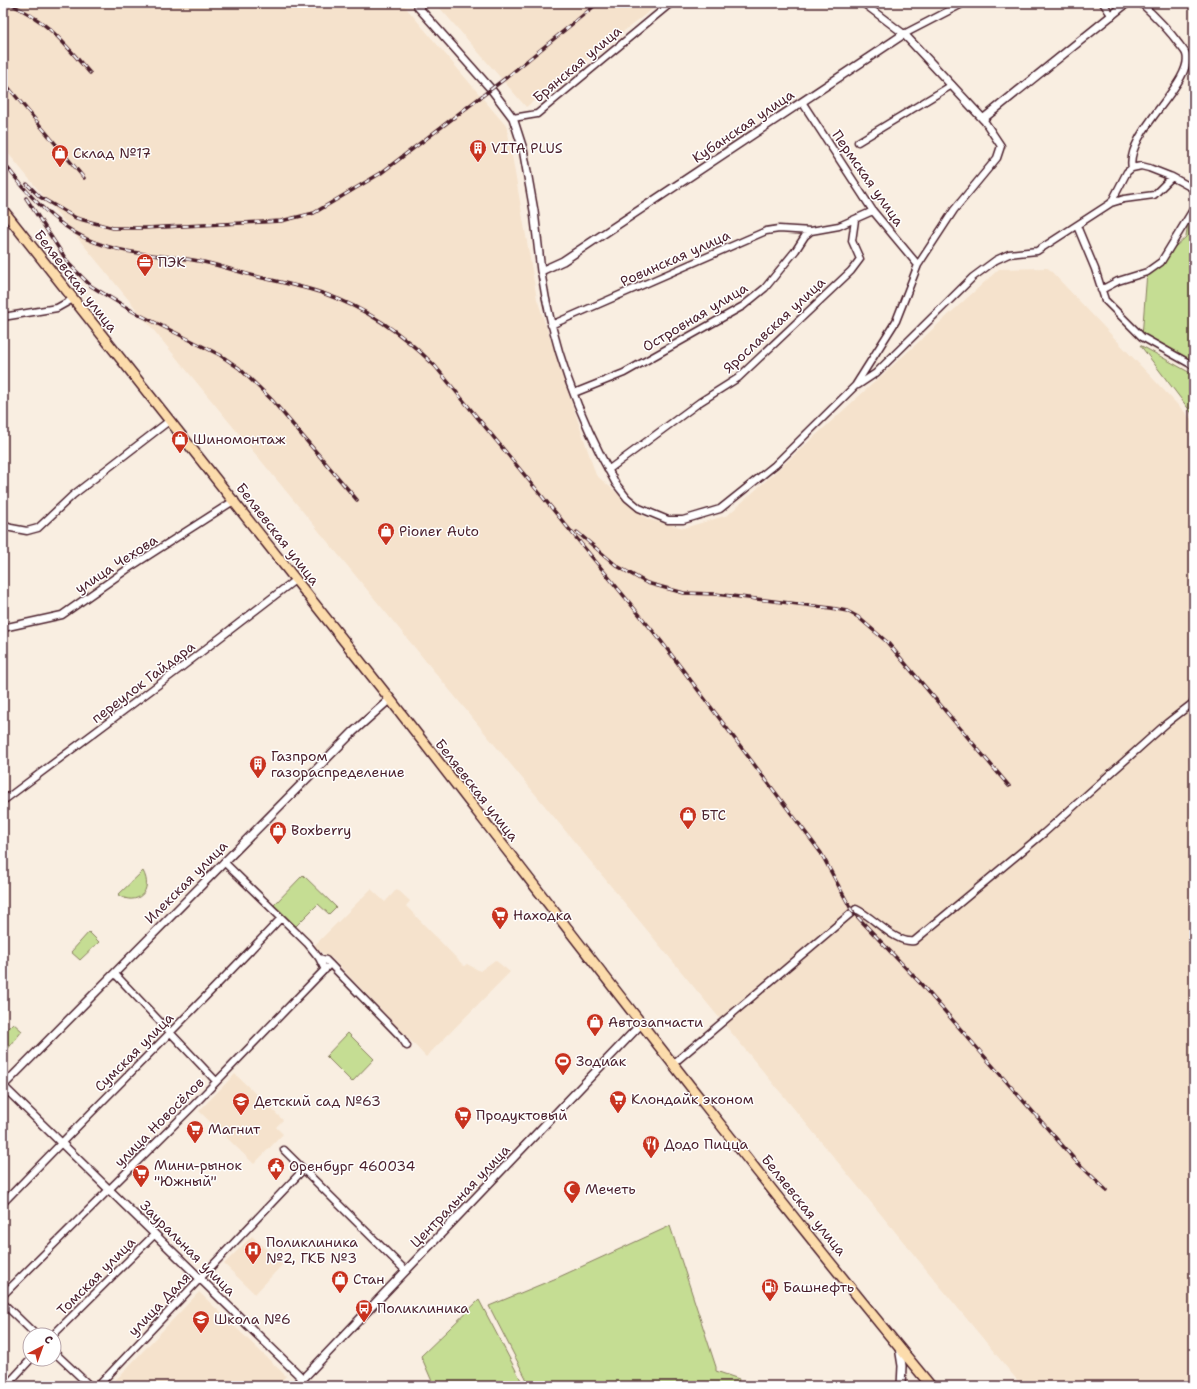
<svg xmlns="http://www.w3.org/2000/svg" width="1197" height="1389" viewBox="0 0 1197 1389" font-family="'Shantell Sans',sans-serif">
  <style>
    .built { fill: #f5e2cc }
    .green { fill: #c5dd93; stroke: #887e5f }
    .lines { fill: none; stroke-linecap: round; stroke-linejoin: round }
    .minor-casing { stroke: #4a1f2b; stroke-width: 9 }
    .tertiary-casing { stroke: #4a1f2b; stroke-width: 10 }
    .primary-casing { stroke: #4a1f2b; stroke-width: 12 }
    .minor { stroke: #fff; stroke-width: 6 }
    .tertiary { stroke: #fff; stroke-width: 7 }
    .primary { stroke: #fcdcac; stroke-width: 9 }
    .rail-casing { stroke: #4a1f2b; stroke-width: 3.5 }
    .rail { stroke: #fff; stroke-width: 2; stroke-dasharray: 6; stroke-linecap: butt }
    .labels { text-anchor: middle; stroke-width: 3; stroke-linejoin: round; paint-order: stroke }
    .street-label { font-size: 14px; fill: #4a1f2b; stroke: #fff }
    .poi-label { font-size: 14px; fill: #4a1f2b; stroke: #fff; text-anchor: start }
  </style>
  <rect width="100%" height="100%" fill="#f9eee1"/>
  <filter id="ink" filterUnits="userSpaceOnUse"><feTurbulence type="fractalNoise" baseFrequency=".025" numOctaves="2"/><feDisplacementMap in="SourceGraphic" scale="8" xChannelSelector="R" yChannelSelector="G"/><feConvolveMatrix kernelMatrix="1 2 1 2 8 2 1 2 1" color-interpolation-filters="sRGB"/></filter>
  <g filter="url(#ink)">
    <!-- built -->
    <path class="built" d="M3,3H402L507,127L537,299L596,475L647,519L684,528L728,515L999,269L1048,268L1194,422V1386H1022L3,147Z
      M443,3H660L526,107L439,7Z
      M371,889L385,902L397,889L410,901L406,906L464,966L467,964L480,971L495,960L510,972L426,1057L332,958L326,956L314,946Z
      M235,1074L283,1120L276,1127L283,1134L254,1164L199,1111Z
      M252,1236L282,1265L255,1294L224,1264Z
      M199,1292L286,1376L277,1386H110Z"/>
    <!-- green -->
    <path class="green" d="M1194,178V366L1142,337L1147,272L1186,237Z
      M1140,345L1194,375V416Z
      M143,871C154,891 137,907 118,895Z
      M303,875L336,907L329,914L318,904L296,926L274,905Z
      M89,932L99,942L80,960L71,952Z
      M13,1023L22,1031L7,1050L3,1047V1033Z
      M348,1033L374,1059L352,1082L326,1056Z
      M670,1226L716,1367V1371L739,1379L737,1386H530L489,1306L559,1277Z
      M479,1300L524,1386H434L421,1356Z"/>
    <g class="lines">
      <!-- minor casing -->
      <g class="minor-casing">
        <path id="minor" d="M863,3L904,34L960,5
          M1103,3L1112,16
          M802,102L873,211L918,265
          M513,118L537,114L671,3
          M858,142L952,85
          M1132,168C1124,134 1195,81 1186,54C1185,51 1181,47 1179,44C1168,29 1155,16 1141,3
          M1111,203L1124,199L1154,195L1172,177
          M1077,226L1095,269L1105,300L1142,337L1194,366
          M541,271C552,345 579,418 616,484L627,498L639,508L668,520H683L720,509L775,465L855,386L896,321L918,265L954,210L997,158L1001,146L983,119
          M1101,290L1118,281L1147,272L1161,262L1194,208
          M3,317L57,308L73,299
          M551,325L766,231L779,229L811,231
          M858,385L876,373L973,277L996,260L1009,254L1037,251L1111,203L1127,172L1132,168L1141,166L1149,168L1172,177L1194,189
          M574,393L624,373L743,306L765,288L796,250L805,236L811,231L839,226L873,211
          M608,470L700,402L738,378L851,271L860,259L852,241L855,220
          M3,525L11,528L27,531L38,528L73,495L169,421
          M3,628L62,615L129,568L235,500
          M3,801L178,670L295,580
          M224,862L307,943L319,958L325,970
          M319,958L326,960L330,964L401,1037L407,1046
          M115,974L216,1081
          M673,1064L856,909C874,917 895,944 914,941L1044,833L1167,723L1194,702
          M284,1150L406,1271
          M3,1203C95,1107 190,1015 281,918
          M3,1295L191,1108L330,964
          M3,1303L36,1335
          M53,1335L155,1234
          M54,1352L90,1386
          M6,1386L31,1359
          M98,1386L304,1169"/>
      </g>
      <!-- tertiary casing -->
      <g class="tertiary-casing">
        <path id="tertiary" d="M423,3L418,7L491,89L513,118L523,149L534,211L541,271L563,261L904,34L983,119L1127,3
          M3,1086L353,732L390,699
          M3,1086L303,1379
          M899,1347L902,1366L901,1386
          M296,1386L641,1024"/>
      </g>
      <!-- primary casing -->
      <g class="primary-casing">
        <path id="primary" d="M3,210C130,372 259,532 386,694C566,926 744,1160 931,1386"/>
      </g>
      <!-- minor -->
      <use href="#minor" class="minor"/>
      <!-- tertiary -->
      <use href="#tertiary" class="tertiary"/>
      <!-- primary -->
      <use href="#primary" class="primary"/>
      <!-- rail casing -->
      <g class="rail-casing">
        <path id="rail" d="M8,3C48,21 62,41 90,73
          M3,81L84,178
          M3,162C26,192 51,222 87,239C121,254 157,255 193,260C214,263 234,271 255,276C278,282 302,286 325,294C368,309 403,334 435,366L661,641L821,853L852,911L921,984L1075,1160L1106,1190
          M27,184L40,197L76,218L113,228H145L281,221L314,213L381,173L507,77L598,3
          M26,198L69,264L91,286L134,312L220,355L239,368L271,399L357,500
          M577,532L617,566L647,583L684,593L715,594L831,608L847,611L858,617L887,642L1009,786"/>
      </g>
      <!-- rail -->
      <use href="#rail" class="rail"/>
    </g>
  </g>
  <!-- icons -->
  <defs>
    <g id="building-pin" transform="scale(0.9)"><path d="M0 17L-7.5 6A9.5 9.5 0 1 1 7.5 6Z" fill="#c8321e" stroke="#fff"/><path d="M-4-6H4V6H1V3H-1V6H-4ZM-2.5-4.3h1.7v1.8h-1.7ZM.8-4.3h1.7v1.8H.8ZM-2.5-1h1.7V.8h-1.7ZM.8-1h1.7V.8H.8Z" fill="#fff"/></g>
    <g id="shop-pin" transform="scale(0.9)"><path d="M0 17L-7.5 6A9.5 9.5 0 1 1 7.5 6Z" fill="#c8321e" stroke="#fff"/><path d="M-5-2.5h2.3a2.7 3.5 0 0 1 5.4 0H5L5.5 6h-11ZM-1.5-2.5h3a1.5 2.3 0 0 0-3 0Z" fill="#fff"/></g>
    <g id="office-pin" transform="scale(0.9)"><path d="M0 17L-7.5 6A9.5 9.5 0 1 1 7.5 6Z" fill="#c8321e" stroke="#fff"/><path d="M-6-3h4V-5.5h4V-3h4V5H-6ZM-1-4.5V-3h2v-1.5ZM-6 0V1H6V0Z" fill="#fff"/></g>
    <g id="supermarket-pin" transform="scale(0.9)"><path d="M0 17L-7.5 6A9.5 9.5 0 1 1 7.5 6Z" fill="#c8321e" stroke="#fff"/><path d="M-6-5.5h2.5l.6 2H6L4.5 2H-2.5L-4.4-4H-6ZM-1.5 3.2a1.3 1.3 0 1 0 .1 0ZM3 3.2a1.3 1.3 0 1 0 .1 0Z" fill="#fff"/></g>
    <g id="stadium-pin" transform="scale(0.9)"><path d="M0 17L-7.5 6A9.5 9.5 0 1 1 7.5 6Z" fill="#c8321e" stroke="#fff"/><path d="M0-5a6.5 5 0 1 0 0 10a6.5 5 0 1 0 0-10ZM-3.5-1.8h7v3.6h-7Z" fill="#fff"/></g>
    <g id="school-pin" transform="scale(0.9)"><path d="M0 17L-7.5 6A9.5 9.5 0 1 1 7.5 6Z" fill="#c8321e" stroke="#fff"/><path d="M0-5L7-2L0 1L-7-2ZM-4 1L0 2.5L4 1V4Q0 6-4 4Z" fill="#fff"/></g>
    <g id="restaurant-pin" transform="scale(0.9)"><path d="M0 17L-7.5 6A9.5 9.5 0 1 1 7.5 6Z" fill="#c8321e" stroke="#fff"/><path d="M-5-6h1v4h1v-4h1v4h1v-4h1v5L-1.5 .5V6h-2V.5L-5-1ZM5-6V6H3V1.5H1.5Q1.5-4 5-6Z" fill="#fff"/></g>
    <g id="civic-pin" transform="scale(0.9)"><path d="M0 17L-7.5 6A9.5 9.5 0 1 1 7.5 6Z" fill="#c8321e" stroke="#fff"/><path d="M-.6-6.5H3V-4.5H.6V-3L4-1V1h2V6H-6V1h2V-1L-.6-3ZM-1.2 2.5V6h2.4V2.5Z" fill="#fff"/></g>
    <g id="mosque-pin" transform="scale(0.9)"><path d="M0 17L-7.5 6A9.5 9.5 0 1 1 7.5 6Z" fill="#c8321e" stroke="#fff"/><path d="M3.5-4.9A6 6 0 1 0 3.5 4.9A5 5 0 1 1 3.5-4.9Z" fill="#fff"/></g>
    <g id="hospital-pin" transform="scale(0.9)"><path d="M0 17L-7.5 6A9.5 9.5 0 1 1 7.5 6Z" fill="#c8321e" stroke="#fff"/><path d="M-5-5h3v3.5h4V-5h3V5h-3V1.5h-4V5h-3Z" fill="#fff"/></g>
    <g id="fuel-pin" transform="scale(0.9)"><path d="M0 17L-7.5 6A9.5 9.5 0 1 1 7.5 6Z" fill="#c8321e" stroke="#fff"/><path d="M-5.5-6h7V0h2V4h1.3V-2.5L3-4.5l.8-.8L6-3V5H2.5V1h-1V6h-7ZM-4.2-4.7v3.2H.2V-4.7Z" fill="#fff"/></g>
    <g id="bus-pin" transform="scale(0.9)"><path d="M0 17L-7.5 6A9.5 9.5 0 1 1 7.5 6Z" fill="#c8321e" stroke="#fff"/><path d="M-5-6H5V4H4V6H2V4H-2V6H-4V4H-5ZM-3.5-4V0h7V-4ZM-3.5 1.2v1.5H-2V1.2ZM2 1.2v1.5H3.5V1.2Z" fill="#fff"/></g>
  </defs>
  <g fill-rule="evenodd">
    <use href="#building-pin" x="478" y="148"/>
    <use href="#shop-pin" x="60" y="153"/>
    <use href="#office-pin" x="145" y="262"/>
    <use href="#shop-pin" x="180" y="439"/>
    <use href="#shop-pin" x="386" y="531"/>
    <use href="#building-pin" x="258" y="764"/>
    <use href="#shop-pin" x="688" y="815"/>
    <use href="#shop-pin" x="278" y="830"/>
    <use href="#supermarket-pin" x="500" y="915"/>
    <use href="#shop-pin" x="595" y="1022"/>
    <use href="#stadium-pin" x="563" y="1061"/>
    <use href="#supermarket-pin" x="618" y="1099"/>
    <use href="#school-pin" x="241" y="1101"/>
    <use href="#supermarket-pin" x="463" y="1115"/>
    <use href="#supermarket-pin" x="195" y="1129"/>
    <use href="#restaurant-pin" x="651" y="1144"/>
    <use href="#civic-pin" x="276" y="1166"/>
    <use href="#supermarket-pin" x="141" y="1173"/>
    <use href="#mosque-pin" x="572" y="1189"/>
    <use href="#hospital-pin" x="253" y="1250"/>
    <use href="#shop-pin" x="340" y="1279"/>
    <use href="#fuel-pin" x="770" y="1287"/>
    <use href="#bus-pin" x="364" y="1308"/>
    <use href="#school-pin" x="201" y="1319"/>
  </g>
  <g class="labels">
    <!-- street labels -->
    <g class="street-label">
      <text transform="translate(577 64) rotate(-40)" y="5">Брянская улица</text>
      <text transform="translate(743 126) rotate(-34)" y="5">Кубанская улица</text>
      <text transform="translate(868 178) rotate(55)" y="5">Пермская улица</text>
      <text transform="translate(675 258) rotate(-24)" y="5">Ровинская улица</text>
      <text transform="translate(76 281) rotate(52)" y="5">Беляевская улица</text>
      <text transform="translate(695 317) rotate(-31)" y="5">Островная улица</text>
      <text transform="translate(774 325) rotate(-43)" y="5">Ярославская улица</text>
      <text transform="translate(278 534) rotate(52)" y="5">Беляевская улица</text>
      <text transform="translate(116 564) rotate(-33)" y="5">улица Чехова</text>
      <text transform="translate(143 682) rotate(-37)" y="5">переулок Гайдара</text>
      <text transform="translate(477 790) rotate(52)" y="5">Беляевская улица</text>
      <text transform="translate(186 882) rotate(-45)" y="5">Илекская улица</text>
      <text transform="translate(134 1052) rotate(-45)" y="5">Сумская улица</text>
      <text transform="translate(159 1122) rotate(-45)" y="5">улица Новосёлов</text>
      <text transform="translate(460 1196) rotate(-46)" y="5">Центральная улица</text>
      <text transform="translate(804 1205) rotate(51)" y="5">Беляевская улица</text>
      <text transform="translate(188 1248) rotate(45)" y="5">Зауральная улица</text>
      <text transform="translate(96 1276) rotate(-45)" y="5">Томская улица</text>
      <text transform="translate(159 1304) rotate(-46)" y="5">улица Даля</text>
    </g>
    <!-- poi labels -->
    <g class="poi-label">
      <text x="491" y="153">VITA PLUS</text>
      <text x="73" y="158">Склад №17</text>
      <text x="158" y="267">ПЭК</text>
      <text x="193" y="444">Шиномонтаж</text>
      <text x="399" y="536">Pioner Auto</text>
      <text x="271" y="761">Газпром<tspan x="271" dy="16">газораспределение</tspan></text>
      <text x="701" y="820">БТС</text>
      <text x="291" y="835">Boxberry</text>
      <text x="513" y="920">Находка</text>
      <text x="608" y="1027">Автозапчасти</text>
      <text x="576" y="1066">Зодиак</text>
      <text x="631" y="1104">Клондайк эконом</text>
      <text x="254" y="1106">Детский сад №63</text>
      <text x="476" y="1120">Продуктовый</text>
      <text x="208" y="1134">Магнит</text>
      <text x="664" y="1149">Додо Пицца</text>
      <text x="154" y="1170">Мини-рынок<tspan x="154" dy="16">"Южный"</tspan></text>
      <text x="289" y="1171">Оренбург 460034</text>
      <text x="585" y="1194">Мечеть</text>
      <text x="266" y="1247">Поликлиника<tspan x="266" dy="16">№2, ГКБ №3</tspan></text>
      <text x="353" y="1284">Стан</text>
      <text x="783" y="1292">Башнефть</text>
      <text x="377" y="1313">Поликлиника</text>
      <text x="214" y="1324">Школа №6</text>
    </g>
  </g>
  <!-- margin -->
  <rect width="1197" height="1389" fill="none" stroke="#fff" stroke-width="16"/>
  <rect x="8" y="8" width="1181" height="1373" fill="none" stroke="#4a1f2b" stroke-width="1.5" filter="url(#ink)"/>
  <!-- north arrow -->
  <g transform="translate(42 1347) rotate(41)"><circle r="19" fill="#ffffff" stroke="#b7a5aa"/>
  <path d="M0-3L7 15L0 10L-7 15Z" fill="#c8321e"/>
  <text y="-6" font-size="11" font-weight="bold" text-anchor="middle" fill="#4a1f2b">С</text>
  </g>
</svg>
